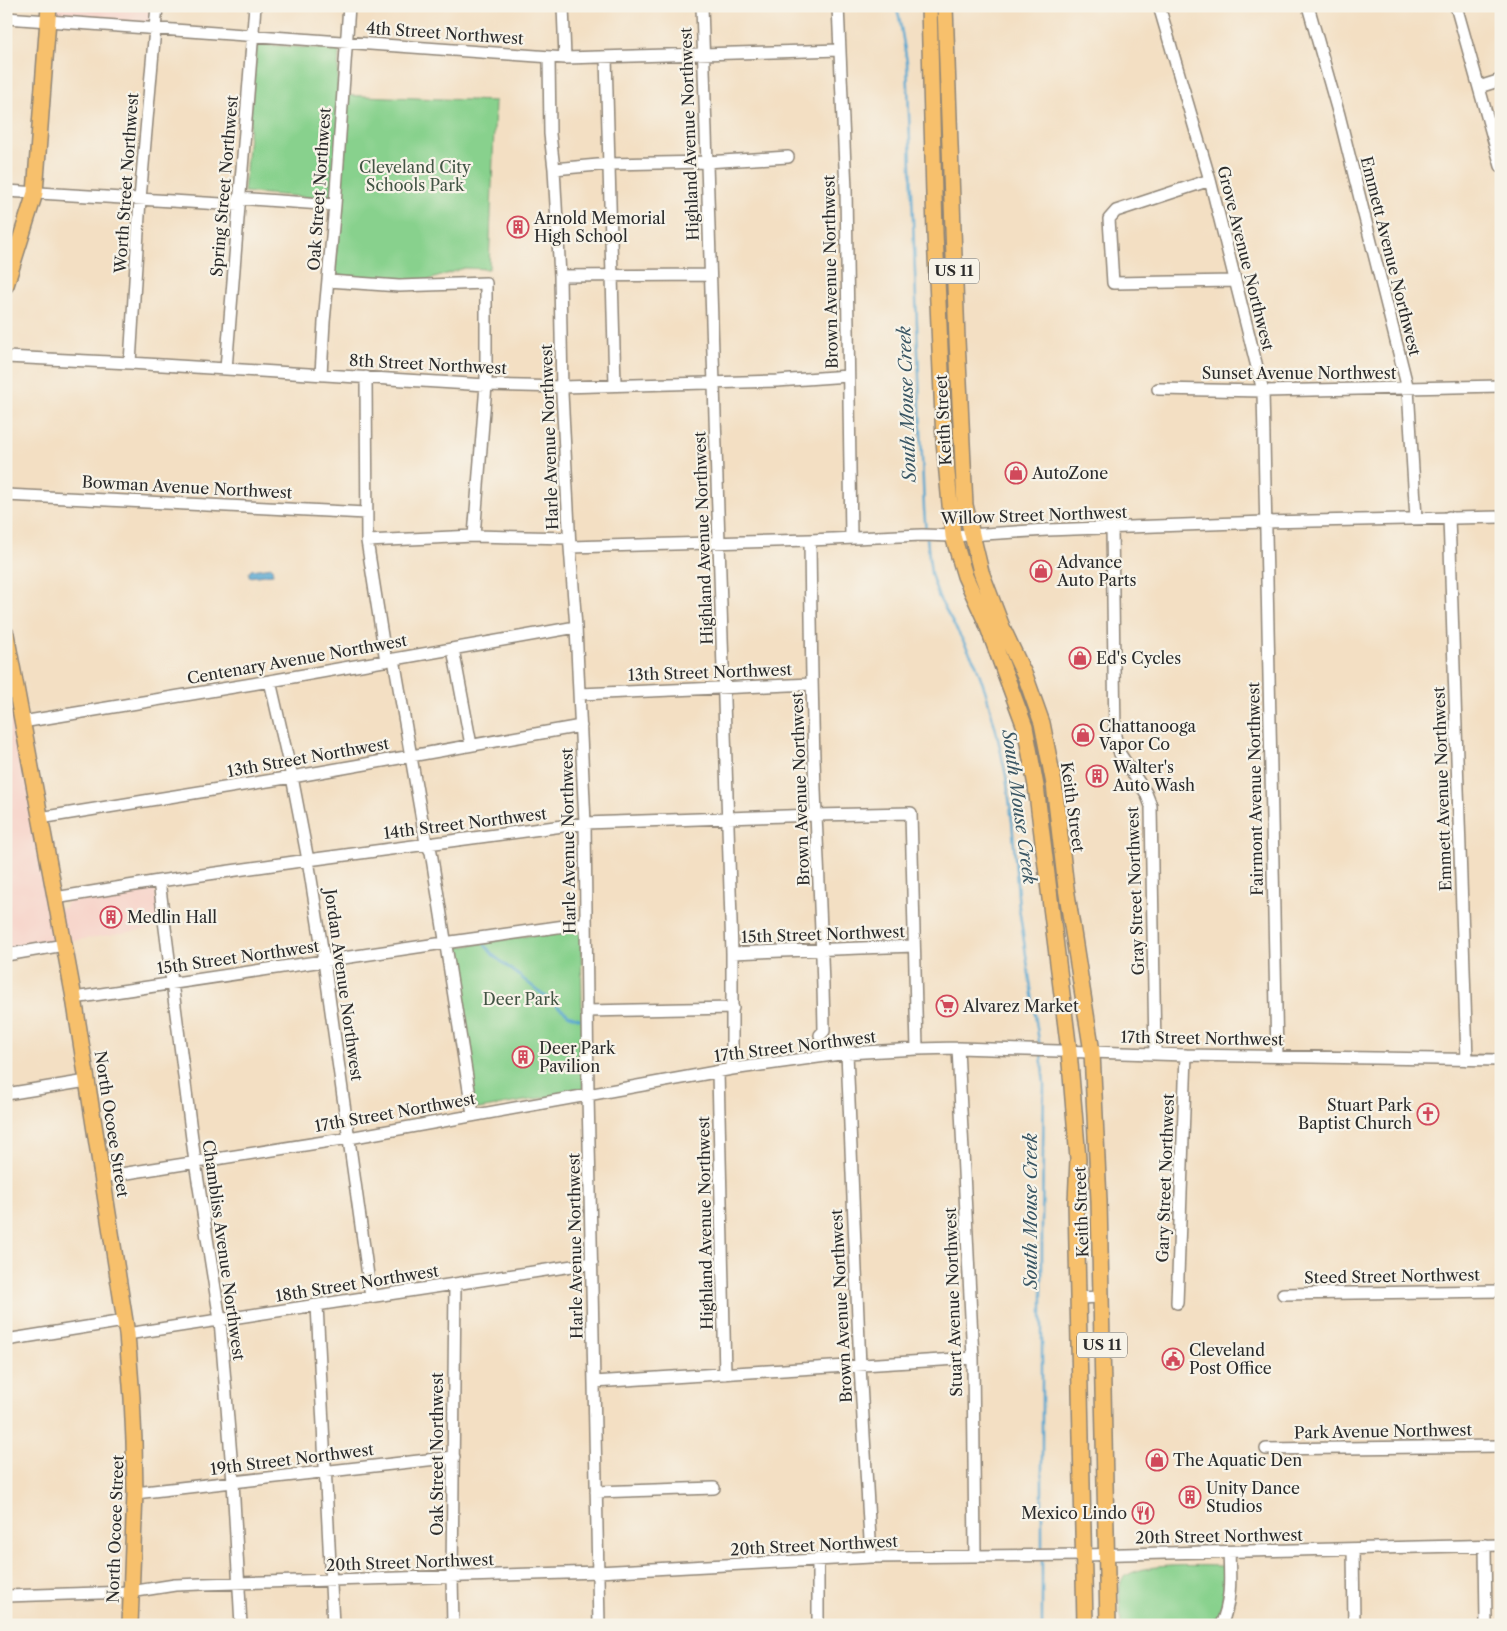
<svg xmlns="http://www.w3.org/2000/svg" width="1507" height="1631" viewBox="0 0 1507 1631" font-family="'Libre Caslon Text',serif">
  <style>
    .built { fill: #f7d1c7 }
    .green { fill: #88d18d; stroke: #5a7e5c }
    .water { fill: #55a5cf; stroke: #40687d }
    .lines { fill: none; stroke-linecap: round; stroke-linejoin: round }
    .stream { stroke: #55a5cf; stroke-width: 2.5 }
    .minor-casing { stroke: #8f8577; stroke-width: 14 }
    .major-casing { stroke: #8f8577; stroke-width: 18 }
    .minor { stroke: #fff; stroke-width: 11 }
    .major { stroke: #f7c06c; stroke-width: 15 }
    .labels { text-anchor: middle; stroke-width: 4.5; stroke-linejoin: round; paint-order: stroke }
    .shield { fill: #f7f3e8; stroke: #686764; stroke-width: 1 }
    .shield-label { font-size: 15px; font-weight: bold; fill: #2b2b2b }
    .street-label { font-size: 16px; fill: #2b2b2b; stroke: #f7f3e8 }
    .park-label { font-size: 16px; fill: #425444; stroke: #f7f3e8 }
    .poi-label { font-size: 16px; fill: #2b2b2b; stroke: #f7f3e8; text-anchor: start }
    .water-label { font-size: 18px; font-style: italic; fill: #3a5664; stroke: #f7f3e8 }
  </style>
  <rect width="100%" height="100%" fill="#f7f3e8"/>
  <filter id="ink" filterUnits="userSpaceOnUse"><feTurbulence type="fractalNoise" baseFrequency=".02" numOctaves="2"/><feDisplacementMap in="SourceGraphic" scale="10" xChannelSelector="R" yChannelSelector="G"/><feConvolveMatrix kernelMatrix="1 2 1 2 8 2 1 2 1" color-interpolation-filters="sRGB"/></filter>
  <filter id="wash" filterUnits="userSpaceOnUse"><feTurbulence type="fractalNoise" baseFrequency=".0096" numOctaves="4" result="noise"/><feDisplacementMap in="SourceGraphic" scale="20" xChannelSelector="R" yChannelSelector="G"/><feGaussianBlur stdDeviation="1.12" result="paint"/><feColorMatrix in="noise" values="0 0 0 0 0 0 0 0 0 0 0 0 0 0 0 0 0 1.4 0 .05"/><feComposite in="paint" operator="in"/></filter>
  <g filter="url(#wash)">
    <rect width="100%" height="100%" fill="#f3dfc3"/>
    <!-- built -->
    <path class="built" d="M49,6H157L154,29L48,22Z
      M6,643L49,911L65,908L66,902L155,889L161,927L6,951Z"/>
    <!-- green -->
    <path class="green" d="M257,44L339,50L337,95L495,101L489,269L464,268L429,280L416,281L386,280L335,275L340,200L244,192Z
      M576,928L581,932L583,1088L581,1091L479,1109L476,1107L473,1099L453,948Z
      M1223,1566C1225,1586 1224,1606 1215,1625H1121C1121,1615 1118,1590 1121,1582C1130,1561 1202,1566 1223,1566Z"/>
    <!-- water -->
    <path class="water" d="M272,567L273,574L249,577V572L251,570Z"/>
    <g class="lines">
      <!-- stream -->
      <path class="stream" d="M895,6L899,16L907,62L924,509L926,533
        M927,538L931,574L939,598L976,664L986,693L997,734L1006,776L1012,821L1019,908L1040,1048
        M485,945L493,955L546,997L569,1015L580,1019
        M1041,1053L1044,1085L1042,1220V1552
        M1042,1558V1625"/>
    </g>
  </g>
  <g filter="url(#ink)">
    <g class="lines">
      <!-- minor casing -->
      <g class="minor-casing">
        <path id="minor" d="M563,6L565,58
          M702,6L732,953V1069
          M838,6L846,190L851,538
          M1159,6L1210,180L1263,391L1277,1056
          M1308,6L1339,115L1408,389L1416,518
          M1456,6L1501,166
          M6,18L565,58L840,50
          M549,57L550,134L554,169L560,276L562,393L570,547L576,627L585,823L588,1095L599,1625
          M606,57L615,385
          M1479,87L1501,80
          M554,169L609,164L706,162L788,157
          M1210,180L1116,211L1109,219L1113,283L1235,281
          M6,191L238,205
          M238,198L335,205
          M560,276L710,275
          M329,281L399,286L486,283V385L474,536
          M6,357L130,363L486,385L562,387L777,381L848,376
          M130,363L140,199L157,6
          M226,369L255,6
          M321,374L324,322L335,205L349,6
          M366,377L367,541L386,661
          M1158,389L1263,391L1501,386
          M6,495L366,513
          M1449,517L1467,1060
          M1112,528L1115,736L1120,754L1146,793L1151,806L1155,1053
          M810,540C811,632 812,723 816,814C819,887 823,959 824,1031L820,1035
          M367,541L474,536L569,538
          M570,547L810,540L922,535L953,536L1047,530L1265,522L1501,517
          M453,649L471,745
          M394,659L426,843L431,852L473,1115
          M270,681L292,777L308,860L324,961L371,1297
          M580,694L812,684
          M22,722L270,681L576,627
          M40,818L292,777L581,726
          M159,881L195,1162L220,1320L233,1482L241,1625
          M55,898L159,881L308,860L585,823L816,815L911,813L917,1049
          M732,953L914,946
          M6,955L64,945
          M74,998L444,943L586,923
          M587,1011L733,1008
          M958,1048L973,1358L975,1556
          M847,1053L860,1366L871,1557
          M718,1072L725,1374
          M6,1094L87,1081
          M102,1177L349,1138L732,1069L847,1053L917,1049L958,1048L1186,1055L1501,1060
          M1283,1294L1501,1291
          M1079,1298L1101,1297
          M1177,1303L1186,1055
          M317,1305L333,1625
          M127,1334L592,1263
          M6,1340L124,1321
          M594,1382L973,1358
          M1266,1449L1501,1446
          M596,1492L714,1488
          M135,1493L454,1457
          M1485,1545L1486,1625
          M1353,1549L1354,1625
          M6,1596L130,1592L175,1585L202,1584L598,1572L871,1557L1084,1555L1501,1545
          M453,1625L452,1577L455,1284
          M818,1625V1559
          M1221,1625C1232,1600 1230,1578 1229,1552"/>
      </g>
      <!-- major casing -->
      <g class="major-casing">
        <path id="major" d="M929,6L935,233L944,441L953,536L965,576L986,622L1025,727L1036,786L1069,1051L1078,1159L1076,1202L1085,1625
          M945,6L957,340L965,505L981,572L1002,627L1026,678L1042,723L1054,784L1066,888L1092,1052L1099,1201L1108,1625
          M6,285L35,193L49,6
          M6,634L74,998L127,1334L132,1398L134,1441L135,1493L130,1625"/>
      </g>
      <!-- minor -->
      <use href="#minor" class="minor"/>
      <!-- major -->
      <use href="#major" class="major"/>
    </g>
  </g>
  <!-- icons -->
  <defs>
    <g id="building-ring" transform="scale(1.125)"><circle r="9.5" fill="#f7f3e8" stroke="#d1495b" stroke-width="1.5"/><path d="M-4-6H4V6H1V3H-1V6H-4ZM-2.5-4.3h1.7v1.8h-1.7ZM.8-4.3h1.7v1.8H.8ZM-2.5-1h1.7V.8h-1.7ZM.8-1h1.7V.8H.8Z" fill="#d1495b"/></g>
    <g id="shop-ring" transform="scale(1.125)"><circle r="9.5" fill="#f7f3e8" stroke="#d1495b" stroke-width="1.5"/><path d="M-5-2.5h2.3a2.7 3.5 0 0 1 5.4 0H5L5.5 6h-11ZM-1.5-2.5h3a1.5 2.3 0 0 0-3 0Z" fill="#d1495b"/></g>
    <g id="supermarket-ring" transform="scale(1.125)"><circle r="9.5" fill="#f7f3e8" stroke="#d1495b" stroke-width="1.5"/><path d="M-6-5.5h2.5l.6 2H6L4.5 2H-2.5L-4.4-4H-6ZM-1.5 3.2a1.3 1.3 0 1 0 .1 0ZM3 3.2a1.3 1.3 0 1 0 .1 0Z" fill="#d1495b"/></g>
    <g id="church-ring" transform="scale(1.125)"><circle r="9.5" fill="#f7f3e8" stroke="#d1495b" stroke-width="1.5"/><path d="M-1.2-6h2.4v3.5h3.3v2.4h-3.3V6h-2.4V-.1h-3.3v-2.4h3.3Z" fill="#d1495b"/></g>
    <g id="civic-ring" transform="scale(1.125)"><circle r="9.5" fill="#f7f3e8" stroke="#d1495b" stroke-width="1.5"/><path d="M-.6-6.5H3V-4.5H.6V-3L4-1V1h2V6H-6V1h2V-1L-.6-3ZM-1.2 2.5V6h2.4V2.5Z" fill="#d1495b"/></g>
    <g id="restaurant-ring" transform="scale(1.125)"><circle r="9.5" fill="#f7f3e8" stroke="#d1495b" stroke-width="1.5"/><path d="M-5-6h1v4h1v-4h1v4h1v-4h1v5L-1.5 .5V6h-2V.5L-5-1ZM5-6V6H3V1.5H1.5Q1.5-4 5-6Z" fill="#d1495b"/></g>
  </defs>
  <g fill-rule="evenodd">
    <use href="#building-ring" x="518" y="227"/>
    <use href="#shop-ring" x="1016" y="473"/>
    <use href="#shop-ring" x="1041" y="571"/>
    <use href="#shop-ring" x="1080" y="658"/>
    <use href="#shop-ring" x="1083" y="735"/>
    <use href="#building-ring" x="1097" y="776"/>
    <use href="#building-ring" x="111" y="917"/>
    <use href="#supermarket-ring" x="947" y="1006"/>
    <use href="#building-ring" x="523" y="1057"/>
    <use href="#church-ring" x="1428" y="1114"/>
    <use href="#civic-ring" x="1173" y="1359"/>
    <use href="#shop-ring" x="1157" y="1460"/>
    <use href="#building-ring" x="1190" y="1497"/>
    <use href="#restaurant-ring" x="1143" y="1513"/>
  </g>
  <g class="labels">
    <!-- shield labels -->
    <g class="shield">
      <rect x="929" y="258.5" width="50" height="25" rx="4"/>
      <rect x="1077" y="1332.5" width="50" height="25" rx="4"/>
    </g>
    <g class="shield-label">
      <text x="954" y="276">US 11</text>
      <text x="1102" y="1350">US 11</text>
    </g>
    <!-- street labels -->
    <g class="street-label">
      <text transform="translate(445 33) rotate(4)" y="6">4th Street Northwest</text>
      <text transform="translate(689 134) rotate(-92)" y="6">Highland Avenue Northwest</text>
      <text transform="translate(126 183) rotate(-86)" y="6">Worth Street Northwest</text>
      <text transform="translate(224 186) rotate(-85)" y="6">Spring Street Northwest</text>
      <text transform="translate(319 189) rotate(-86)" y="6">Oak Street Northwest</text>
      <text transform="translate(1391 256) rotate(76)" y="6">Emmett Avenue Northwest</text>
      <text transform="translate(1246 258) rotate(76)" y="6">Grove Avenue Northwest</text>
      <text transform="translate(830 272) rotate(-91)" y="6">Brown Avenue Northwest</text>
      <text transform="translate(428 364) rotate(3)" y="6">8th Street Northwest</text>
      <text x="1299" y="379">Sunset Avenue Northwest</text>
      <text transform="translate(943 420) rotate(-93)" y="6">Keith Street</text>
      <text transform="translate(549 437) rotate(-92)" y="6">Harle Avenue Northwest</text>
      <text transform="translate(187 487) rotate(3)" y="6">Bowman Avenue Northwest</text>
      <text transform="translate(1034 515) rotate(-2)" y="6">Willow Street Northwest</text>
      <text transform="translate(703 538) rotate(-92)" y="6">Highland Avenue Northwest</text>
      <text transform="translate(297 659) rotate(-10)" y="6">Centenary Avenue Northwest</text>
      <text transform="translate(710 672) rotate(-2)" y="6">13th Street Northwest</text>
      <text transform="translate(308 757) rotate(-10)" y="6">13th Street Northwest</text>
      <text transform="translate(800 789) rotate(-92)" y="6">Brown Avenue Northwest</text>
      <text transform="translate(1255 789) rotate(-91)" y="6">Fairmont Avenue Northwest</text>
      <text transform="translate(1442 789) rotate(-92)" y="6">Emmett Avenue Northwest</text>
      <text transform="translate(1073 807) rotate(82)" y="6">Keith Street</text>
      <text transform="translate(465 823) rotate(-7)" y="6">14th Street Northwest</text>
      <text transform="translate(568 841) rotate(-91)" y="6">Harle Avenue Northwest</text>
      <text transform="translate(1135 891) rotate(-92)" y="6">Gray Street Northwest</text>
      <text transform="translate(823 934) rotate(-2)" y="6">15th Street Northwest</text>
      <text transform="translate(238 957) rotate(-8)" y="6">15th Street Northwest</text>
      <text transform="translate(344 985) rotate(82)" y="6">Jordan Avenue Northwest</text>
      <text transform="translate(1202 1038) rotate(1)" y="6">17th Street Northwest</text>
      <text transform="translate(795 1046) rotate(-7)" y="6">17th Street Northwest</text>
      <text transform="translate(395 1112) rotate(-10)" y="6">17th Street Northwest</text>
      <text transform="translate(112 1124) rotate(81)" y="6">North Ocoee Street</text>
      <text transform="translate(1165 1178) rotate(-88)" y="6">Gary Street Northwest</text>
      <text transform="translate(1081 1212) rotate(-92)" y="6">Keith Street</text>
      <text transform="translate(705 1223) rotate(-91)" y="6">Highland Avenue Northwest</text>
      <text transform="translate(575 1246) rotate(-91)" y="6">Harle Avenue Northwest</text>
      <text transform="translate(224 1250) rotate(82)" y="6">Chambliss Avenue Northwest</text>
      <text transform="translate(1392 1276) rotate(-1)" y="6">Steed Street Northwest</text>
      <text transform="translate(357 1283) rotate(-9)" y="6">18th Street Northwest</text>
      <text transform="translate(953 1302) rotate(-92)" y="6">Stuart Avenue Northwest</text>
      <text transform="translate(841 1306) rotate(-93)" y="6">Brown Avenue Northwest</text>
      <text transform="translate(1383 1431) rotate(-1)" y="6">Park Avenue Northwest</text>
      <text transform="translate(437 1454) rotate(-90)" y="6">Oak Street Northwest</text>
      <text transform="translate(292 1459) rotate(-7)" y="6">19th Street Northwest</text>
      <text transform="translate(115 1529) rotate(-88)" y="6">North Ocoee Street</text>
      <text transform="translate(1219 1536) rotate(-1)" y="6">20th Street Northwest</text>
      <text transform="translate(814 1545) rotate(-3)" y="6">20th Street Northwest</text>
      <text transform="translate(410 1562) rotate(-2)" y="6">20th Street Northwest</text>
    </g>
    <!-- park labels -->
    <g class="park-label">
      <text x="415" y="173">Cleveland City<tspan x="415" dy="18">Schools Park</tspan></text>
      <text x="521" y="1005">Deer Park</text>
    </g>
    <!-- poi labels -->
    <g class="poi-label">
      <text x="534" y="224">Arnold Memorial<tspan x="534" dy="18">High School</tspan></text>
      <text x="1032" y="479">AutoZone</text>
      <text x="1057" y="568">Advance<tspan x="1057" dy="18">Auto Parts</tspan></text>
      <text x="1096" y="664">Ed's Cycles</text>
      <text x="1099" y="732">Chattanooga<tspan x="1099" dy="18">Vapor Co</tspan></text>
      <text x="1113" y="773">Walter's<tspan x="1113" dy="18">Auto Wash</tspan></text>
      <text x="127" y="923">Medlin Hall</text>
      <text x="963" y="1012">Alvarez Market</text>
      <text x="539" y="1054">Deer Park<tspan x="539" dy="18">Pavilion</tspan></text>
      <text x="1412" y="1111" text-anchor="end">Stuart Park<tspan x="1412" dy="18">Baptist Church</tspan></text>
      <text x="1189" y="1356">Cleveland<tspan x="1189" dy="18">Post Office</tspan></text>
      <text x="1173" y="1466">The Aquatic Den</text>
      <text x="1206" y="1494">Unity Dance<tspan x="1206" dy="18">Studios</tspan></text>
      <text x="1127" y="1519" text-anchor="end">Mexico Lindo</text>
    </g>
    <!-- water labels -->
    <g class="water-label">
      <text transform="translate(907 404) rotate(-92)" y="6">South Mouse Creek</text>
      <text transform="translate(1019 807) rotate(82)" y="6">South Mouse Creek</text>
      <text transform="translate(1031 1211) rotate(-90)" y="6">South Mouse Creek</text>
    </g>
  </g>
  <!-- margin -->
  <rect width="1507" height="1631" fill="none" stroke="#f7f3e8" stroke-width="25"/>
</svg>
